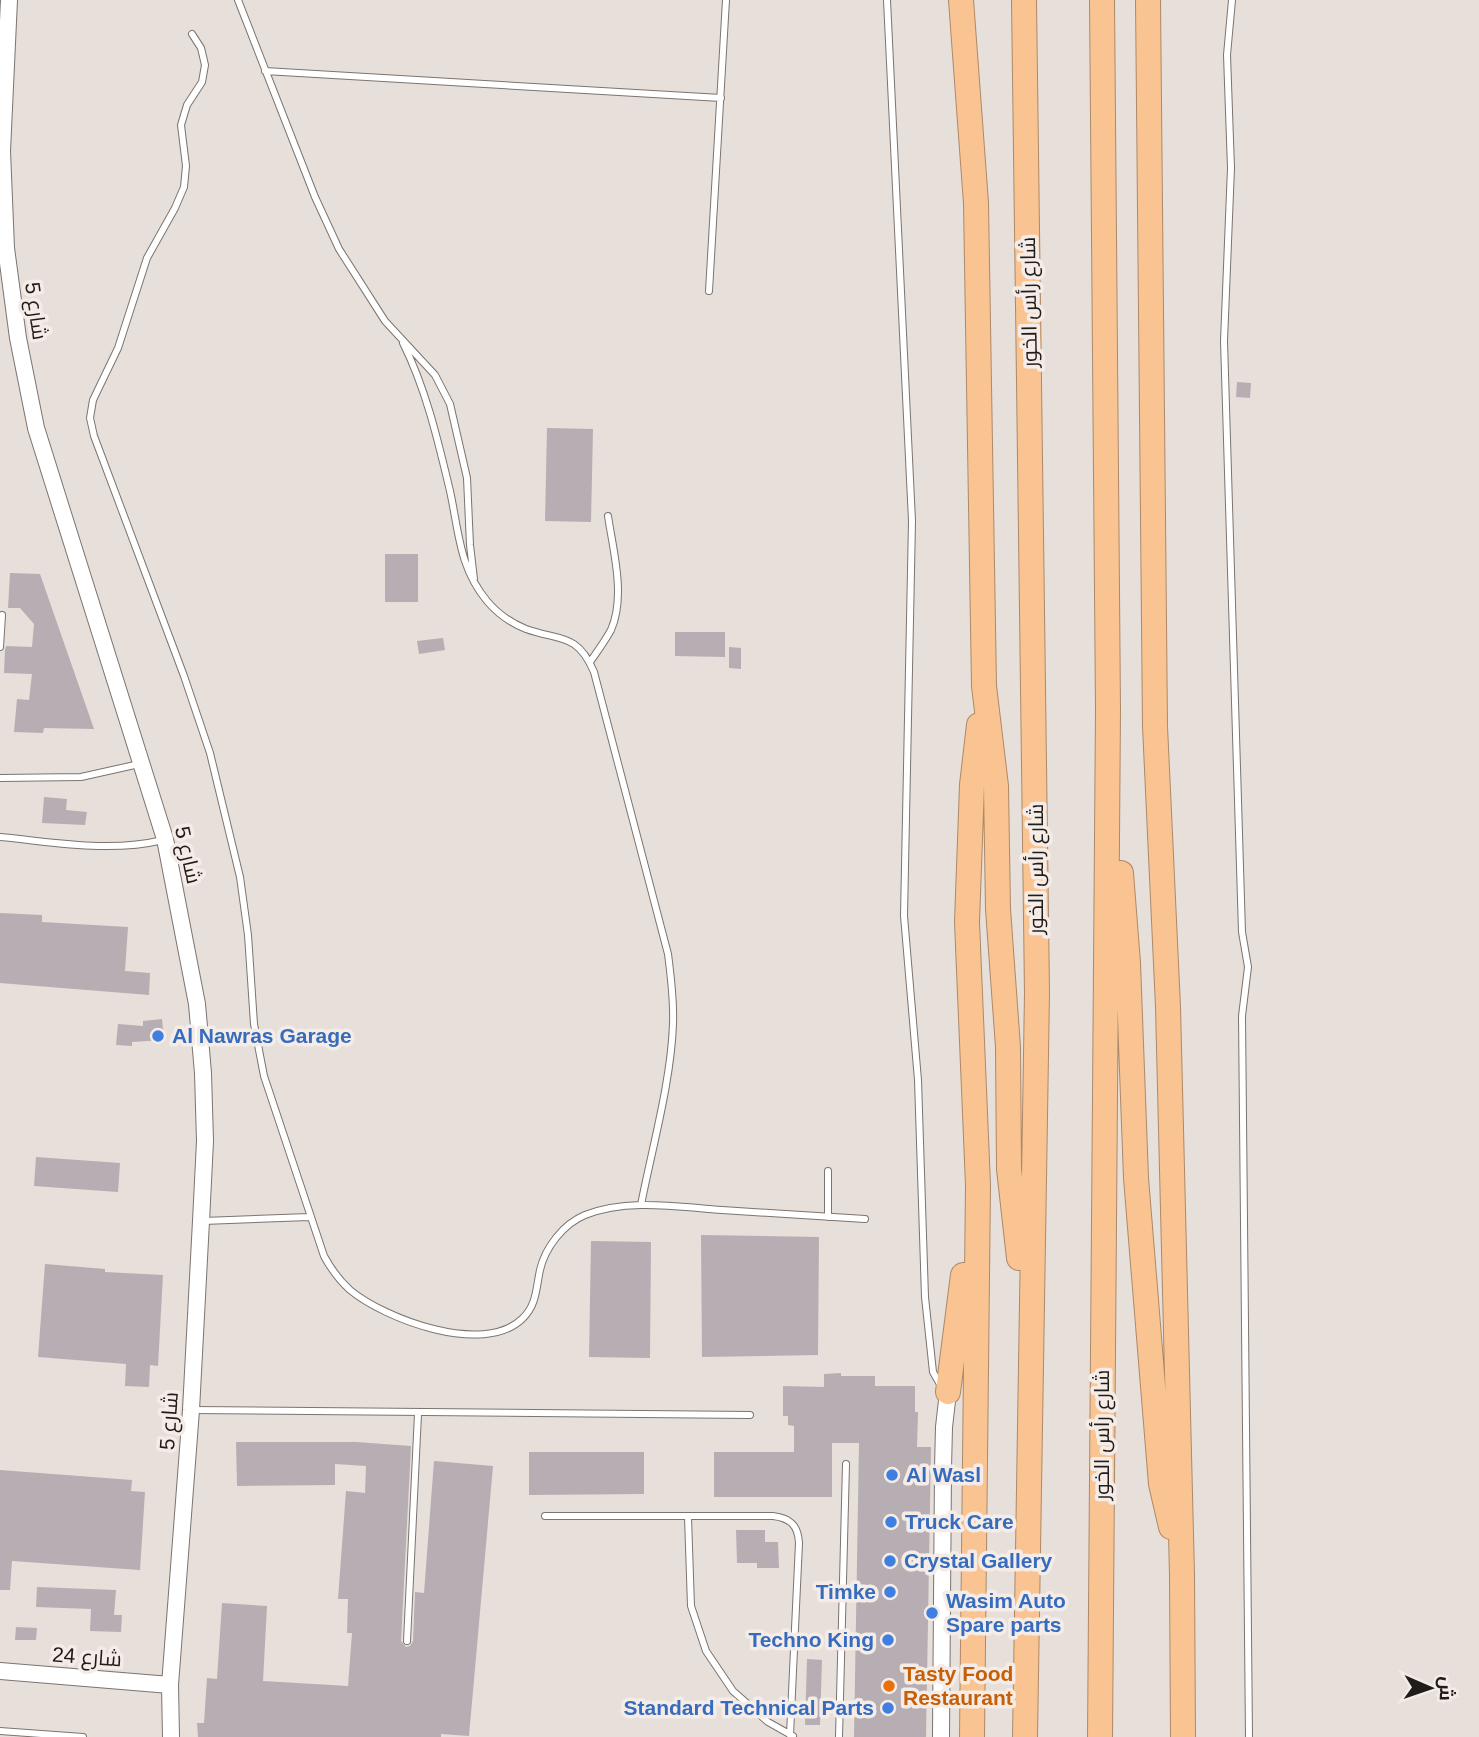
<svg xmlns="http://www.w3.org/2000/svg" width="1479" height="1737" viewBox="0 0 1479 1737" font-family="Arial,Cairo,sans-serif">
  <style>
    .building { fill: #b6aeb2 }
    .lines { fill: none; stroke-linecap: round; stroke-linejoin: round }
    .service-casing { stroke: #7b746f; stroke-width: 8 }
    .tertiary-casing { stroke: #7b746f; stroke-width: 18 }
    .motorway-casing { stroke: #ad8968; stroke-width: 26 }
    .service { stroke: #fff; stroke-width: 6 }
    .tertiary { stroke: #fff; stroke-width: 16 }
    .motorway { stroke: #f9c492; stroke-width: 24 }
    .shop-dot { fill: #3f7fe0; stroke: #f5ece7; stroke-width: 2.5 }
    .food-dot { fill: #e8710a; stroke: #f5ece7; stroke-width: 2.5 }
    .labels { text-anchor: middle; stroke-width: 7; stroke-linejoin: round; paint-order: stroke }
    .street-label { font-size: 21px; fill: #1f1c1a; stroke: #f5ece7 }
    .shop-label { font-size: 21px; font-weight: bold; fill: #366cbe; stroke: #f5ece7; text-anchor: start }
    .food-label { font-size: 21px; font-weight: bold; fill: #c56008; stroke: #f5ece7; text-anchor: start }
  </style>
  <rect width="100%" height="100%" fill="#e7dfda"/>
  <!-- building -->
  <path class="building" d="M1237,382L1251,383L1250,398L1236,397Z
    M547,428L593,429L591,522L545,521Z
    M385,554H418V602H385Z
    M10,573L40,574L94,729L44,728L43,733L14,732L17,699L29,700L32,674L4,673L5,650L6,646L32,647L34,624L20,608H8Z
    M675,632H725V657L675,656Z
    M443,638L445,650L419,654L417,641Z
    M729,647L741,648V669L729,668Z
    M44,797L67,799L66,810L87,812L85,825L42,823Z
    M0,913L42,915V922L128,927L125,971L150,973L149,995L0,983Z
    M162,1019L164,1040L132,1042V1046L116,1045L118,1024L143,1026V1021Z
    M36,1157L120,1163L118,1192L34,1186Z
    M701,1235L819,1237L818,1355L702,1357Z
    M591,1241L651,1242L650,1358L589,1357Z
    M45,1264L105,1269V1272L163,1275L158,1366L150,1365L149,1387L125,1386L126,1364L38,1357Z
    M841,1373V1376H875V1386H915V1412H918L917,1447H931L926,1737H854L859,1443H832V1497H714V1452H794V1426L788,1425V1416H783V1386L824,1387V1374Z
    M236,1442H356L411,1446L401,1641L406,1647L410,1646L413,1641L415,1592L424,1593L434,1461L493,1466L469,1736L441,1734V1737H198L197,1723H204L207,1678L217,1679L222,1603L267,1606L263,1681L348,1686L352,1633H347L348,1599H338L346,1491L365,1493L366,1466L335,1464V1485L237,1486Z
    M529,1452H644V1494L529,1495Z
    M0,1470L132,1480L131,1491L145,1492L140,1570L12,1561L10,1590H0Z
    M736,1530H765V1542H778L779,1568H757V1563H737Z
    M37,1587L116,1590L114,1615H122L121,1632L90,1631L91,1609L36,1607Z
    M16,1627L37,1628L36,1640H15Z
    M807,1659L822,1660L820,1725H805Z"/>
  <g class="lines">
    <!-- service casing -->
    <g class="service-casing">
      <path id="service" d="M238,0L315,197L339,249L385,321L435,375L450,404L467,478L470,545L474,579
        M887,0L912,521L904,916L918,1080L925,1297L933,1372L941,1386
        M1232,0L1227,55L1231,168L1224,341L1242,932L1248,967L1242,1016L1249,1737
        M192,34L201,48L205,65L202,82L187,105L181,125L186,166L184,187L175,208L147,258L118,348L93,400L90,418L94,436L184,676L210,753L240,877L248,935L254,1024L264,1076L324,1256C331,1269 339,1280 350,1290C385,1319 483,1356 522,1319C537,1305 536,1288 540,1270C545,1248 563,1224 585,1215C628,1198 678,1207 722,1210C770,1213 818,1216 865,1219
        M265,71L721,98
        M709,291L726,0
        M403,343C426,389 438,441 450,491C459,532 459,567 487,601C497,613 511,623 526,629C559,641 577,632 594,672L668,954C671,977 674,1000 673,1024C671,1082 652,1148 641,1205
        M0,647L2,615
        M590,662C597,652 605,641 611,630C626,596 613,550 608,516
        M0,778L81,777L139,764
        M0,837C54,842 109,853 163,840
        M828,1217V1171
        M203,1221L309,1217
        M193,1410L750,1415
        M545,1516H773C790,1518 798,1525 799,1543L790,1735
        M688,1517L691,1606L706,1651L733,1691L768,1722L793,1736
        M407,1641L418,1414
        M0,1731L83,1737
        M839,1737L846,1464"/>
    </g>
    <!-- tertiary casing -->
    <g class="tertiary-casing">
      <path id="tertiary" d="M9,0L2,151L6,248L18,338L36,428L165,839L197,1004L203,1073L205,1141L201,1221L191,1410L170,1685L171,1737
        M0,1671L170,1685
        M941,1737L943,1468L944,1427L948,1392"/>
    </g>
    <!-- motorway casing -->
    <g class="motorway-casing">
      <path id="motorway" d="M961,0L976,203L984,686L996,786L998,909L1008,1047L1009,1169L1019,1258
        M1024,0L1037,993L1025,1737
        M1148,0L1155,726L1168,1007L1182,1575L1183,1737
        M1121,873L1128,963L1136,1178L1161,1484L1171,1527
        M948,1392L963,1275
        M972,1737L978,1185L967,922L972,785L979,725
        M1100,1737L1108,710L1102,0"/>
    </g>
    <!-- service -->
    <use href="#service" class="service"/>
    <!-- tertiary -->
    <use href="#tertiary" class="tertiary"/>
    <!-- motorway -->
    <use href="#motorway" class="motorway"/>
  </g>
  <!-- markers -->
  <g class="shop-dot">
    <circle cx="158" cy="1036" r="7"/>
    <circle cx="892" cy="1475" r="7"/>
    <circle cx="891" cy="1522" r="7"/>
    <circle cx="890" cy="1561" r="7"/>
    <circle cx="890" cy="1592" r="7"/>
    <circle cx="932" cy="1613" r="7"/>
    <circle cx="888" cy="1640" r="7"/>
    <circle cx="888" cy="1708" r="7"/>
  </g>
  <circle class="food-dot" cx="889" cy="1686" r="7"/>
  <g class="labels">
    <!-- street labels -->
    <g class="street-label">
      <text transform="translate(1029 302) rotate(-91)" y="7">شارع رأس الخور</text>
      <text transform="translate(36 311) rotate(82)" y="7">شارع 5</text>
      <text transform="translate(188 855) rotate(77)" y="7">شارع 5</text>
      <text transform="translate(1036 869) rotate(-90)" y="7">شارع رأس الخور</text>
      <text transform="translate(169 1421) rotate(-86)" y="7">شارع 5</text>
      <text transform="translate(1102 1435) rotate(-90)" y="7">شارع رأس الخور</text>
      <text transform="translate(87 1657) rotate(4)" y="7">شارع 24</text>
    </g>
    <!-- shop labels -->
    <g class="shop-label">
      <text x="172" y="1043">Al Nawras Garage</text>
      <text x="906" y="1482">Al Wasl</text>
      <text x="905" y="1529">Truck Care</text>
      <text x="904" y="1568">Crystal Gallery</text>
      <text x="876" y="1599" text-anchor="end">Timke</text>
      <text x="946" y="1608">Wasim Auto<tspan x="946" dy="24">Spare parts</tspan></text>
      <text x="874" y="1647" text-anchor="end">Techno King</text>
      <text x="874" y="1715" text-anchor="end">Standard Technical Parts</text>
    </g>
    <!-- food labels -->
    <g class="food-label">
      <text x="903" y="1681">Tasty Food<tspan x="903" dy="24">Restaurant</tspan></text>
    </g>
  </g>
  <!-- north arrow -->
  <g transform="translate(1430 1688) rotate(92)" stroke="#f5ece7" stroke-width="5" paint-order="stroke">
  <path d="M0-5L12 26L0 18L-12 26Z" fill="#1f1c1a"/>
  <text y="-10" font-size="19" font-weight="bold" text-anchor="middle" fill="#1f1c1a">ش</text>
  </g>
</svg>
